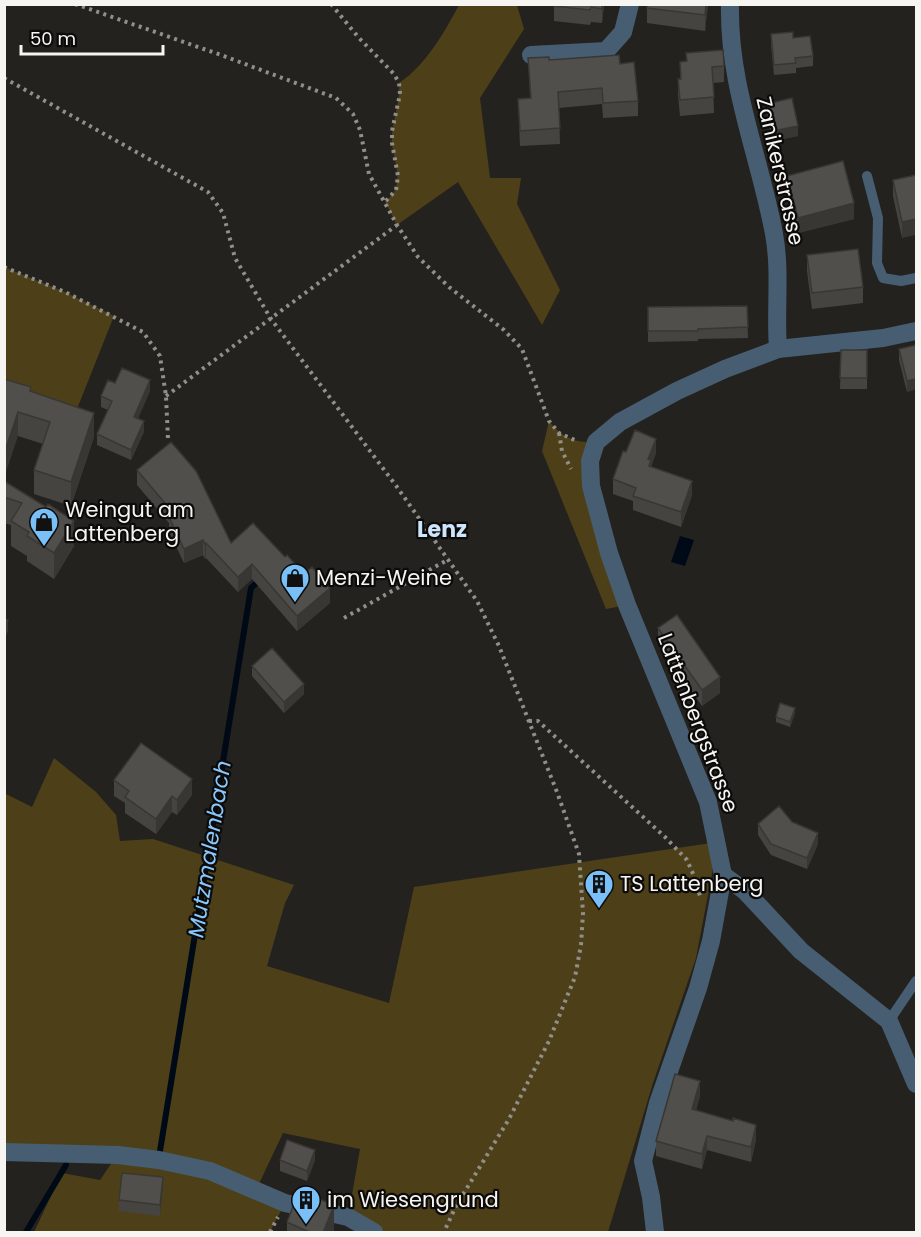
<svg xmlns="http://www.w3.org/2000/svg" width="921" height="1237" viewBox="0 0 921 1237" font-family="Poppins,sans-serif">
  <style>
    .green { fill: #4d4018 }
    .water { fill: #000a17 }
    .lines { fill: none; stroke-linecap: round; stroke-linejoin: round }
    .stream { stroke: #000a17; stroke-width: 6 }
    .path { stroke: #908f8c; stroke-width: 4; stroke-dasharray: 3 4.5; stroke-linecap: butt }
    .lane { stroke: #475e72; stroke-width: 10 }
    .street { stroke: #475e72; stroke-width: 18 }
    .wall { fill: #464440 }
    .shaded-wall { fill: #393734 }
    .building { fill: #514f4b; stroke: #393734; stroke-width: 1.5 }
    .labels { text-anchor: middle; stroke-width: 4.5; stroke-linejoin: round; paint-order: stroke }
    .street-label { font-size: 21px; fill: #f6f5f2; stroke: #0c0b0a }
    .poi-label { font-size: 21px; fill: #f6f5f2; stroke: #0c0b0a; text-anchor: start }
    .neighbourhood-label { font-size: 22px; font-weight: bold; fill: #cce5fb; stroke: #0c0b0a }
    .water-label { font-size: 22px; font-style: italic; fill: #88c8fc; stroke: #0c0b0a }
  </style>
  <rect width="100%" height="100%" fill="#23221e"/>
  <!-- green -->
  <path class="green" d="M459,5H517L524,29L480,98L490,178H521L517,204L560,290L542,325L458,182L397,225L385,202C389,198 395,193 396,187C400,173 394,159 392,145C390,124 401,104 399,83C426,65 444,33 459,5Z
    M4,267L65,292L114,316L75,414L5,386Z
    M549,421C562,437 574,443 596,442L590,461L627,605L606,609L542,451Z
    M54,758L96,792L116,815L120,841L153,839L294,885L285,903L267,966L389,1003L414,887L718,842L696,958L653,1083L608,1232H360L348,1217L360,1149L283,1133L256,1190L285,1203L270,1232H34L62,1173L100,1180L117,1155L5,1152L4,793L32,807Z"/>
  <!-- water -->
  <path class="water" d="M680,536L694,540L685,566L671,562Z"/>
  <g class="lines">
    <!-- stream -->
    <path class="stream" d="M160,1151L251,588L262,578
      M26,1232L66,1165"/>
    <!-- path -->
    <path class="path" d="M75,4L221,55L336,98L353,114L360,130L369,174L397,225L418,257L449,287L504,330L522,349L549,421L559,433L577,441
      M331,4L359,38L394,74L399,83L400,94L392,131V143L398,176L396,190L385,202
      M4,78L208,192L223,213L235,258L271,319L397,487L477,601L499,646L557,792L579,854L583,913L581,945L575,977L549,1041L509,1119L456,1206L444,1232
      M4,267L65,292L143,332L160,356L166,396L168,439
      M166,396L397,225
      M559,433L562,451L571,469
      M344,618L449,559
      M529,721H538L665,837L687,860L694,876L700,896
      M270,1232L278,1217"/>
    <!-- lane -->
    <path class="lane" d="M867,176L878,218L877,263L883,278L901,281L916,278
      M889,1021L916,981"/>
    <!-- street -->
    <path class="street" d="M730,4C728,85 760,157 774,234C781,271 775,311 778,349
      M531,55L606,51L623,32L630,4
      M723,875L745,891L801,951L889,1021L916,1084
      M4,1152L118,1155L159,1160L210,1171L285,1203L348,1217L374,1232
      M655,1232L651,1197L643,1161L658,1103L698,988L711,941L723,875L708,802L627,605L609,553L591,486L590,461L596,442L620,422L677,391L725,369L778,349L883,338L916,331"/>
  </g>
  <!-- wall -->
  <path class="wall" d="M549,4H604L602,23L591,22L590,25L554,21V5Z
    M708,4L705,31L647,23V8Z
    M771,34L793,38L813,56V66L796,68V73L774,75L771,45Z
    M686,53L724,66V82L713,83L714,113L680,116L678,95V79H680V62L686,61Z
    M528,58L620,64L638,101V116L603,118L602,104L559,108L560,144L520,146L518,99L530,98Z
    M767,104L798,136L773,141L767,115Z
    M916,175L902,238L893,196V180Z
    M787,176L854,219L798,233L787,192Z
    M807,255L863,287V303L812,309L807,271Z
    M747,306L748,338L698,339V341L648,342V307Z
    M916,345V389L907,392L899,360V349Z
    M841,350H867V389H840Z
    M4,379L31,391L94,437L71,506L34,494V470L43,444L18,436Z
    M115,383L150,391L138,418L144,432L131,460L97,445V434L108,410L101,407V396Z
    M626,452L656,453L651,467L692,495L681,527L633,510V501L613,494V479Z
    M137,470L231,543L285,557L330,603L297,631L252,579L238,592L206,558L205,559L203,555L184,563L169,532V523L137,485Z
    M4,481L74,546L54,579L27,561V556L11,546V525L4,523Z
    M658,628L720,693L702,706L658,644Z
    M252,666L304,694L284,713L252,676Z
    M795,713L790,727L776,722V717Z
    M114,780L192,795L177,815L172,812L156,834L125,813V803L114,796Z
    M792,822L818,844L807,869L771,855L758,835V824Z
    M700,1096L696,1110L756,1140L751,1162L707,1150L702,1169L656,1156V1141Z
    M280,1160H315L307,1181L280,1171Z
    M163,1188L160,1216L119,1211V1200Z
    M287,1222L334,1233H287Z"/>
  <!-- shaded-wall -->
  <path class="shaded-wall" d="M602,4H604L602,23Z
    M706,4H708L705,31V15Z
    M798,126V136L773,141V131Z
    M854,203V219L798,233V218Z
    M916,219V235L902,238V222Z
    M916,379V389L907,392V381Z
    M150,380V391L134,427V417Z
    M18,412V436L4,478V454Z
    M94,413V437L71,506V482Z
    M144,421V432L131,460V450Z
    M656,439V453L651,466V475L648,459Z
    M692,481V495L681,527V512Z
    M74,521V546L54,579V553Z
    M203,540V555L184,563V549Z
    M206,543V558L205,559V544Z
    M252,564V579L238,592V577Z
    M330,588V603L297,631V616Z
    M8,620V631L4,641V630Z
    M720,677V693L702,706V690Z
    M304,684V694L284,713V702Z
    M795,708V713L790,727V722Z
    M192,779V795L177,815V800Z
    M172,796V812L156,834V819Z
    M818,833V844L807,869V858Z
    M700,1081V1096L692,1124V1109Z
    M756,1125V1140L751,1162V1147Z
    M707,1136V1150L702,1169V1154Z
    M315,1150V1160L307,1181V1171Z
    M163,1177V1188L160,1216V1205Z
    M334,1205V1233H323Z"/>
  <!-- building -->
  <path class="building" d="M554,4H602V9L591,7L590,10L554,6Z
    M647,4H706L705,15L647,8Z
    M793,32V38L810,36L813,56L795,58L796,63L774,65L771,34Z
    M723,50L724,66L712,67L714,97L680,100L678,79H681L680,62L687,61L686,53Z
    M619,55L620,64L634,62L638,101L603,103L602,88L558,92L560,128L520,131L518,99L531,98L528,58L549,57V60Z
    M792,98L798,126L773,131L767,104Z
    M843,161L854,203L798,218L787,176Z
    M916,175V219L902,222L893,180Z
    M858,249L863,287L812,293L807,255Z
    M747,306L748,327L698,329V331H648V307Z
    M916,345V379L907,381L899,349Z
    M841,350H867V378H840Z
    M122,368L150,380L134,417L144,421L131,450L97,434L112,401L101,396L108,380L115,383Z
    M4,379L31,387L30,391L94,413L71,482L34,470L50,422L18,412L4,454Z
    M635,430L656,439L648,459L651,460L649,466L692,481L681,512L633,496L636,488L613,479L623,451L626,452Z
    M171,442L196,471L231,543L253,523L285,557L287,555L304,574L312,567L330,588L297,616L252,564L238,577L206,543L205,544L203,540L184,549L169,517L175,515L137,470Z
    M4,481L46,507L48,504L74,521L54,553L27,536L29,532L11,521L22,503L4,497Z
    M677,615L720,677L702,690L658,628Z
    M4,619L8,620L4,630Z
    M272,648L304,684L284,702L252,666Z
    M780,703L795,708L790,722L776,717Z
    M141,743L192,779L177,800L172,796L156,819L125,797L129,791L114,780Z
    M779,806L792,822L818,833L807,858L771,844L758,824Z
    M675,1074L700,1081L692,1109L733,1121V1118L756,1125L751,1147L707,1136L702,1154L656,1141Z
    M287,1140L315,1150L307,1171L280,1160Z
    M122,1173L163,1177L160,1205L119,1200Z
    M299,1191L334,1205L323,1233H311L287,1222Z"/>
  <!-- icons -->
  <defs>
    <g id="shop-pin" transform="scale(1.5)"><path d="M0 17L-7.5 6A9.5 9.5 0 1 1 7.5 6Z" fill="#79bff8" stroke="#0c0b0a"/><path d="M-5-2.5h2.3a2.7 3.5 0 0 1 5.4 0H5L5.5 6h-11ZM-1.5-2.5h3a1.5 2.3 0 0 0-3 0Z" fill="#111"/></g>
    <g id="building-pin" transform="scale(1.5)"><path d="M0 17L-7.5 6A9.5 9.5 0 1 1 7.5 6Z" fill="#79bff8" stroke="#0c0b0a"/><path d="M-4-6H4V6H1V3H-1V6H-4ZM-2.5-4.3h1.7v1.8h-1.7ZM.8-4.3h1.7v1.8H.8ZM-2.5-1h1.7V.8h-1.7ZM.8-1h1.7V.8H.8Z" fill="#111"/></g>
  </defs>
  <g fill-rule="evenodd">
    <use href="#shop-pin" x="44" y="522"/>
    <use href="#shop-pin" x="295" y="578"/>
    <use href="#building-pin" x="599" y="884"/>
    <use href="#building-pin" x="306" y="1200"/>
  </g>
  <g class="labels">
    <!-- street labels -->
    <g class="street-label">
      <text transform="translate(780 171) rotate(77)" y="7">Zanikerstrasse</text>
      <text transform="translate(698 723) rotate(69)" y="7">Lattenbergstrasse</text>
    </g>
    <!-- poi labels -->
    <g class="poi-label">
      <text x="65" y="517">Weingut am<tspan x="65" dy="24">Lattenberg</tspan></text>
      <text x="316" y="585">Menzi-Weine</text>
      <text x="620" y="891">TS Lattenberg</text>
      <text x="327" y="1207">im Wiesengrund</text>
    </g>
    <!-- neighbourhood labels -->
    <g class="neighbourhood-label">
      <text x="442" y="537">Lenz</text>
    </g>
    <!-- water labels -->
    <g class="water-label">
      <text transform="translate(209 849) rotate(-81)" y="8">Mutzmalenbach</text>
    </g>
  </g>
  <!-- border -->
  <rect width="921" height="1237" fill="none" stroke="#f6f5f2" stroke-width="12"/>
  <!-- scale -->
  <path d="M21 45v9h142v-9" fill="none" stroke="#f6f5f2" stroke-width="3"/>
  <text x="30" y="45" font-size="18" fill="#f6f5f2" stroke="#0c0b0a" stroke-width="4.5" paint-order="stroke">50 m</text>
</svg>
